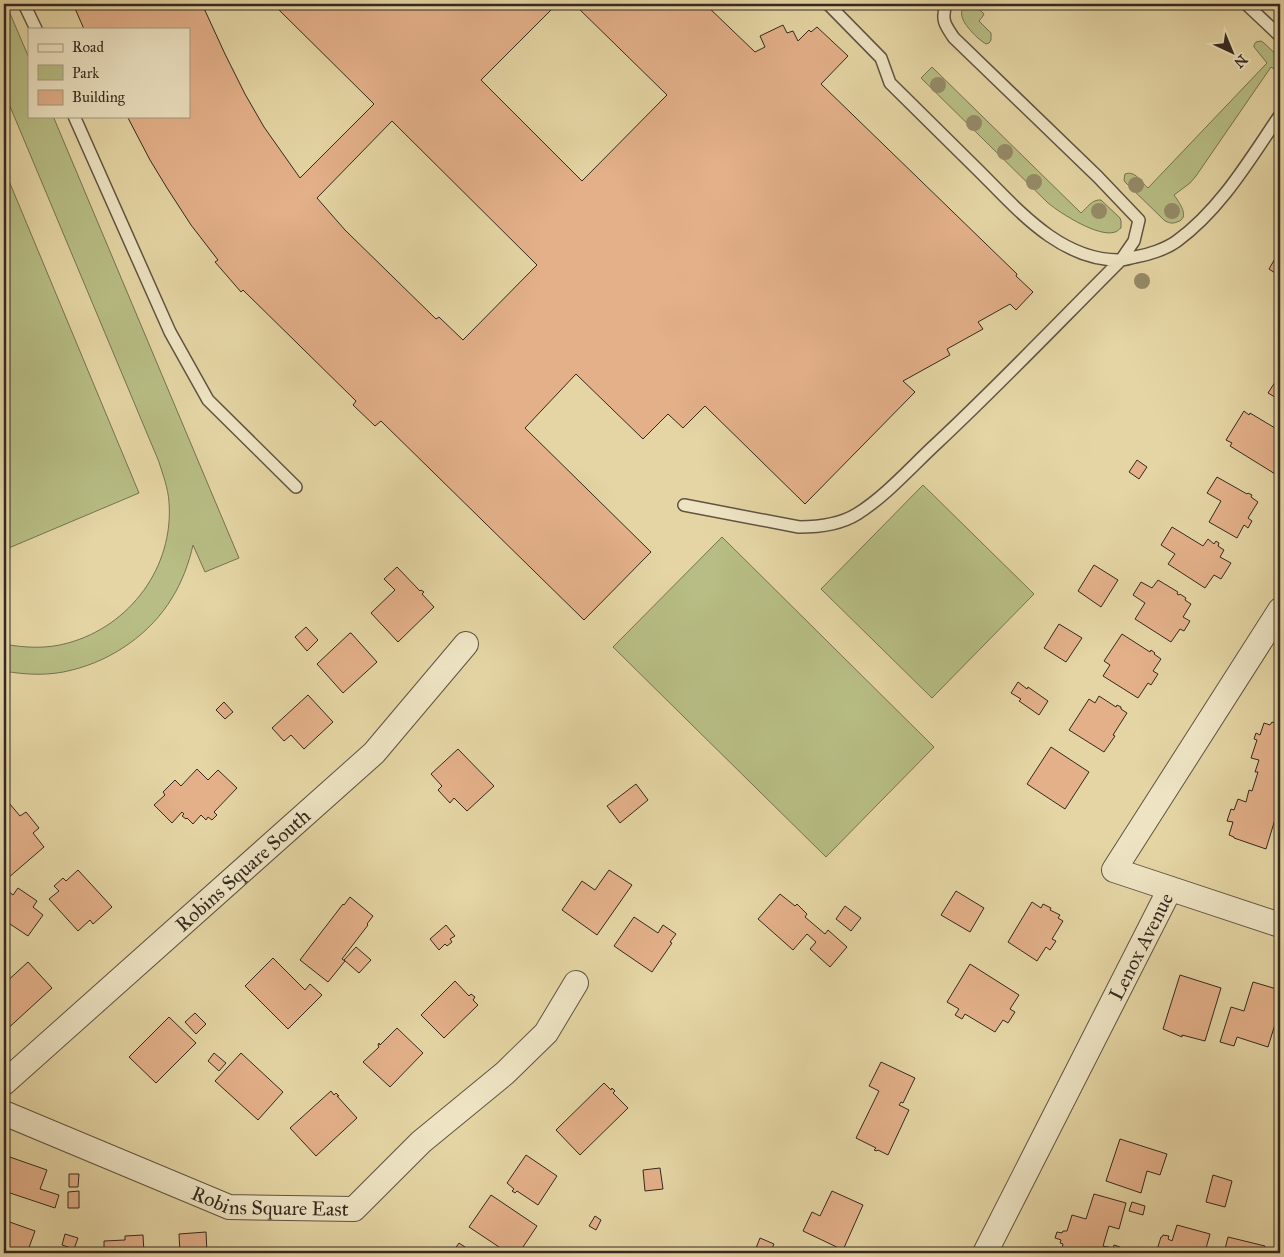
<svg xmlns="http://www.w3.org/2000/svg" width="1284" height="1257" viewBox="0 0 1284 1257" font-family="'IM FELL Great Primer',serif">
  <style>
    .green { fill: #b7bd84; stroke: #767352 }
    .building { fill: #e3b089; stroke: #342920; fill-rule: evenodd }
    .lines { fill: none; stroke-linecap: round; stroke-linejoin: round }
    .lane-casing { stroke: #605441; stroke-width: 14 }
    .street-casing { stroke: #605441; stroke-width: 26 }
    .lane { stroke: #eee4c4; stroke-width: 11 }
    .street { stroke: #eee4c4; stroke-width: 24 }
    .tree { fill: #968b69 }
    .labels { text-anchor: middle; stroke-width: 4; stroke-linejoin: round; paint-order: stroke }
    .street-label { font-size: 20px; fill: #342920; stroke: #eee4c4 }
  </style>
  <rect width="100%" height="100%" fill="#e5d5a4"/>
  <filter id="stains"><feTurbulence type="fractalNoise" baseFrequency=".004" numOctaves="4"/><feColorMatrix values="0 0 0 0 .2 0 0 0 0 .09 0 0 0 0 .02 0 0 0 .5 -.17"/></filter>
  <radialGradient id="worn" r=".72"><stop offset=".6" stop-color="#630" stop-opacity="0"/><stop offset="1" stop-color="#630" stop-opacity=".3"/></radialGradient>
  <!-- green -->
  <path class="green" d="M4,4H6L29,58V116H53L239,558L205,572L193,545C189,563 182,582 172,598C151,633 113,660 72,670C50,676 26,675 4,671V644C25,648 47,649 68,643C130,626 174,567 169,502C168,488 163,475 159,462L4,92Z
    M970,4L977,7L984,14L983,16L979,21L991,33V40L989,43L986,44C977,39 947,11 970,4Z
    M1261,41L1264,43L1280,58V73L1271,67L1196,176L1190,183L1174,195C1179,202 1191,218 1177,222C1172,224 1170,223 1165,221L1125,182L1124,180L1125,174C1135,170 1141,182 1148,188L1267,63L1254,47V45L1256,42Z
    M932,67L1081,213C1087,208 1092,199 1101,200L1120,218L1121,221V228C1119,229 1117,232 1115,232C1099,238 1060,213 1048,203L921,78Z
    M4,169L139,493L4,550Z
    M923,485L1034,594L932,698L821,589Z
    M722,537L934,747L826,857L613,647Z"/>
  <!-- building -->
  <path class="building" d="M73,4H202L225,54L245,94L264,127L300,178L374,104L273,4H557L481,80L582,181L667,95L574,4H705L755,52L765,47L760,36L783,25L787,33L793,31L798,41L809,30L811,32L817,27L848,56L821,84L1017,274L1016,276L1033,292L1016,310L1010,304L978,322L983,329L947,349L950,355L903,381L915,392L805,504L705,406L683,428L668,414L643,439L576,374L525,428L651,552L584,620L381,421L375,426L353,405L356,401L243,290L241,292L215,262L218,260L191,225L167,188L150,160L127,116H189V29H84ZM392,121L537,265L463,340L439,317L436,319L345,230L317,198Z
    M1280,250V279L1277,277L1278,275L1269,269Z
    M1279,376H1280V400L1268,393Z
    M1244,411L1249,415L1250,413L1280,431V477L1230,446L1232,443L1226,440Z
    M1137,460L1147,467L1139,479L1129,472Z
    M1217,477L1247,494L1248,493L1252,495L1251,497L1258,502L1248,518L1252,521L1248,528L1244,525L1237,538L1209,522L1221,501L1207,493Z
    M1172,527L1203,546L1208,539L1214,544L1216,541L1219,543L1218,546L1224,550L1220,557L1231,563L1221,579L1214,575L1205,588L1168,564L1175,554L1161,545Z
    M1094,565L1118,580L1101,607L1078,591Z
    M397,567L420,591L421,590L424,592L422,594L434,607L398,642L371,613L395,590L384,579Z
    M1158,580L1178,592L1177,594L1179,595L1180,594L1186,598L1185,600L1191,604L1183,617L1190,621L1184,631L1180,629L1171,642L1135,619L1145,603L1133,595L1141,582L1152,588Z
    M1059,624L1082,638L1066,662L1044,648Z
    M306,627L318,640L307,651L295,637Z
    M350,633H351L377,662L343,693L317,664Z
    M1122,634L1150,652L1151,650L1155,653L1154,654L1161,659L1153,671L1158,674L1151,685L1148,683L1138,698L1103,676L1110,665L1104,661Z
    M1018,682L1027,689L1028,687L1048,701L1039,715L1019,701L1021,699L1011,693Z
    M308,695L333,722L304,749L291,735L284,741L272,728Z
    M1099,696L1116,707L1117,705L1121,707V709L1127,713L1113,735L1115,736L1104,752L1069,730L1089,699L1095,703Z
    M224,702L233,712L225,719L216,710Z
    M1272,722L1280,725V803L1266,849L1234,838V837L1229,835L1233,822L1227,821L1231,809L1234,810L1238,799L1246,802L1249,790L1252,791L1258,772H1255L1259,760L1251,758L1257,740L1254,739L1256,733L1260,735L1264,723L1270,725Z
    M1051,747L1089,772L1065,809L1027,784Z
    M458,749L494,786L467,811L454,798L450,803L438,790L442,786L431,774Z
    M197,769L208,780L218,770L237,788L214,812L217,815L212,820L208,817L206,820L201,815L193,824L187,818L186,819L182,816L184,814L182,812L172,823L154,805L165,795L163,792L175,780L181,786Z
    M636,784L648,800L620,823L607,806Z
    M4,797L20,816L26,812L39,828L33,833L44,847L8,878L4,873Z
    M78,870L112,907L93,924L90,920L78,931L49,899L59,891L54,886L63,878L66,881Z
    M609,870L632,885L597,935L562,910L582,881L595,890Z
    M4,888L13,895L18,888L37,901L33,907L43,915L28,936L4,920Z
    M956,891L984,908L970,932L941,915Z
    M780,894L795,906L797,904L807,914L805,917L825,934L828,930L847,947L830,967L810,949L816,942L807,934L793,950L758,919Z
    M350,897L373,916L367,924L368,925L342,959L345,961L328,982L300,960L343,904L344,905Z
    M1032,902L1041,908L1043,904L1051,908L1050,910L1060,915L1058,918L1063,921L1052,939L1056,941L1050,950L1046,947L1037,961L1008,942Z
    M845,906L861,918L851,931L836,919Z
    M634,917L658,933L663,925L676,934L670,942L672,943L652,972L614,946Z
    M446,925L455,936L450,939L452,942L447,946L445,944L439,950L430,939Z
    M356,947L371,960L359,973L344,960Z
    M273,958L305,990L310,984L322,995L288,1029L245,986Z
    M28,962L52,988L4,1032V984Z
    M970,964L1019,995L1010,1009L1015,1012L1008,1023L1003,1020L995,1032L965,1014L962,1019L955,1015L959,1009L947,1002Z
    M1180,975L1221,988L1205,1041L1182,1035V1037L1163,1029Z
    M455,981L469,996L471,994L475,997L473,1000L478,1005L444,1038L421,1015Z
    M1253,982L1280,990V1008L1268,1047L1237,1037L1234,1046L1220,1042L1231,1007L1244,1011Z
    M195,1013L206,1024L196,1034L185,1022Z
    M169,1017L196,1043L156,1083L129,1057Z
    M397,1028L423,1053L390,1087L363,1062L379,1047L378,1045L379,1043L380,1045Z
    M214,1053L226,1063L219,1071L208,1061Z
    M241,1053L283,1092L258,1120L215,1081Z
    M881,1062L915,1078L903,1103L901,1102L899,1105L909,1110L888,1155L878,1150L877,1151L874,1150L876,1148L856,1138L879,1091L869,1086Z
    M604,1083L611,1090L612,1088L615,1091L613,1093L628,1108L580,1155L556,1130Z
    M331,1091L334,1095L336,1093L339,1096H337L357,1118L316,1156L290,1128Z
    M1120,1139L1167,1154L1160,1175L1147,1171L1141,1193L1106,1181Z
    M4,1155L47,1170L40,1189L59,1195L55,1208L4,1191Z
    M526,1155L557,1176L538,1205L517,1191L515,1193L512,1191L514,1189L507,1183Z
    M660,1168L663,1189L645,1191L643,1170Z
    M69,1174H79L78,1187H69Z
    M1213,1175L1232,1181L1225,1207L1206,1202Z
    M79,1191V1208H68V1192Z
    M832,1191L863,1205L843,1250L803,1231L812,1212L820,1216Z
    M1094,1194L1126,1203L1119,1229L1109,1226L1103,1246L1113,1248L1114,1245L1120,1247L1119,1251L1120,1252V1253H1061L1063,1244L1060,1243L1061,1240L1055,1238L1057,1232L1062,1233L1063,1231H1067L1072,1215L1086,1219Z
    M491,1195L537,1226L519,1253H508L469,1227Z
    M1132,1202L1145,1206L1143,1215L1129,1211Z
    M595,1216L601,1220L596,1230L589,1226Z
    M4,1220L35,1231L27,1253H4Z
    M1177,1225L1210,1234L1205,1252L1203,1251V1253H1156L1161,1237H1162L1163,1235L1169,1236L1168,1239L1172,1241Z
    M206,1232L207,1253H180L179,1234Z
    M65,1234L78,1238L74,1249L62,1245Z
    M143,1235L144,1253H104V1241L125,1240V1236Z
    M1228,1237L1265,1246L1264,1253H1224Z
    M760,1238L774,1244L770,1253H754Z
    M459,1243L474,1253H452Z"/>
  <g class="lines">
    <!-- lane casing -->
    <g class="lane-casing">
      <path id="lane" d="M24,4L36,29
        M828,4L881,58L890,83C918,111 946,138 974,166C1014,205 1058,261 1120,260C1125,260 1130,258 1135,257C1148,255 1166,249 1177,241C1221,209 1250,159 1280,115
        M1246,4L1280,36
        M74,116L170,332L208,400L296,487
        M684,505L799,527C818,527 841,524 857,514C886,496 912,466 937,443C1000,384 1060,321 1121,260L1134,241L1139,220L1098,177L954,38C945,25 941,20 946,4"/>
    </g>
    <!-- street casing -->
    <g class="street-casing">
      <g id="street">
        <path d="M1280,610L1114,870L1280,925"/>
        <path id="s1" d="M4,1083L374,753L466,644"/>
        <path id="s2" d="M4,1113L229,1207L354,1209L421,1142L505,1073L546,1033L576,983"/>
        <path id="s3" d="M985,1253L1170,889"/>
      </g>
    </g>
    <!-- lane -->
    <use href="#lane" class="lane"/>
    <!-- street -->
    <use href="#street" class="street"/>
  </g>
  <!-- trees -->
  <g class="tree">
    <circle cx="938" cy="85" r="8"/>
    <circle cx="974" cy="123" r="8"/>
    <circle cx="1005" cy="152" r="8"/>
    <circle cx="1034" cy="182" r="8"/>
    <circle cx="1136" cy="185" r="8"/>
    <circle cx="1099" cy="211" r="8"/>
    <circle cx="1172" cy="211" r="8"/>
    <circle cx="1142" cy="281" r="8"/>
  </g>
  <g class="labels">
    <!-- street labels -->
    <g class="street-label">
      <text dy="7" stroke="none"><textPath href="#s1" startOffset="320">Robins Square South</textPath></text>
      <text dy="7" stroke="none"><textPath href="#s3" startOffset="344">Lenox Avenue</textPath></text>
      <text dy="7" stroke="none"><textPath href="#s2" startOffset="284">Robins Square East</textPath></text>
    </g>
  </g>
  <!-- margin -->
  <rect width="1284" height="1257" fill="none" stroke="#e5d5a4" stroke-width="20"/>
  <rect x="5" y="5" width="1274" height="1247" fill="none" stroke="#342920" stroke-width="2.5"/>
  <rect x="10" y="10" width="1264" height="1237" fill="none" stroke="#342920"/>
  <!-- legend -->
  <rect x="28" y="28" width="162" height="90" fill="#eee4c4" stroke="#a49982"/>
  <rect x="38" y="44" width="25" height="8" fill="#eee4c4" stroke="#a49982"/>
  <text x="72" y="52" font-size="15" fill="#342920">Road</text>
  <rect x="38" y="65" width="25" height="15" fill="#b7bd84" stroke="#a49982"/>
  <text x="72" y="78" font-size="15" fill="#342920">Park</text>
  <rect x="38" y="90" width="25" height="15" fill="#e3b089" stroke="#a49982"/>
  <text x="72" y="102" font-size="15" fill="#342920">Building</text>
  <!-- north arrow -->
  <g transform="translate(1232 52) rotate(136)" stroke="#eee4c4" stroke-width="4" paint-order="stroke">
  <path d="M0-4L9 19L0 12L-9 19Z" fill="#342920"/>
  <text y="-8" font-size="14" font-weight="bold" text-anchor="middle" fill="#342920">N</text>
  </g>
  <rect width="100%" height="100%" filter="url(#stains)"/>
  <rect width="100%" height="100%" fill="url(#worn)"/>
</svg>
